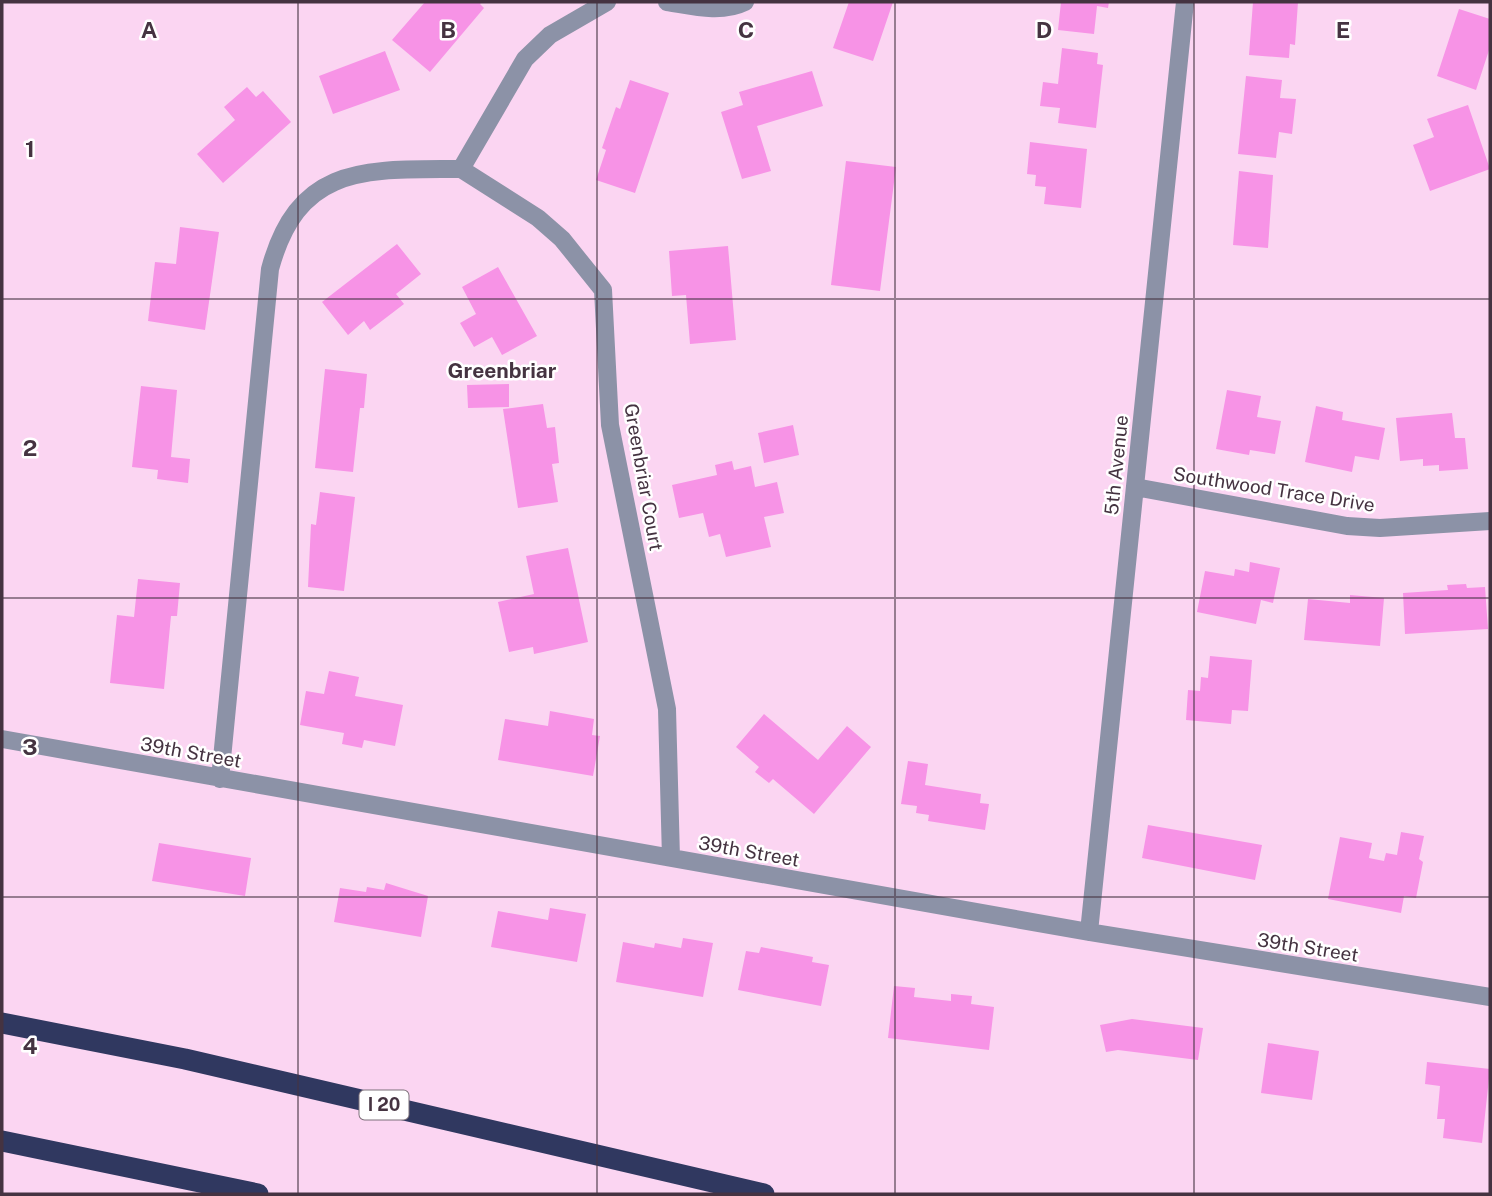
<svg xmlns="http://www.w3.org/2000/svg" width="1492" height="1196" viewBox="0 0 1492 1196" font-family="'Public Sans',sans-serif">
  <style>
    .building { fill: #f793e6 }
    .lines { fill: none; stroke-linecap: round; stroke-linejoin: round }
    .minor { stroke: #8c92a7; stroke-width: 18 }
    .highway { stroke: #303860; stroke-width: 21 }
    .grid { fill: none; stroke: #453341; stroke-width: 2; stroke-opacity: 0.55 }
    .labels { text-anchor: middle; stroke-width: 5; stroke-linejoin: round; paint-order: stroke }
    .shield { fill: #fff; stroke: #7d707a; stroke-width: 2 }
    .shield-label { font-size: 18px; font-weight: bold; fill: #453341 }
    .street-label { font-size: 19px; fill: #453341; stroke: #fff }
    .neighbourhood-label { font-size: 21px; font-weight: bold; fill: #453341; stroke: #fff }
    .grid-label { font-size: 23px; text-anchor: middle; font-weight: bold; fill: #453341; stroke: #fff; stroke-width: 5; stroke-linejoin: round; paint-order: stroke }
  </style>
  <rect width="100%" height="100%" fill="#fbd5f2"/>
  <!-- building -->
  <path class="building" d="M425,2H482L480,4L484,8L430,72L392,40Z
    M849,2H893L873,61L833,48Z
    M1061,2H1109L1108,8L1097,6L1094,34L1058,30Z
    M1253,2H1298L1295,45L1290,44L1289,58L1249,55Z
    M1459,9L1490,19V47L1476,90L1437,76Z
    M1062,48L1098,53L1097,64L1103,65L1096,128L1058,123L1060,108L1040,106L1043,82L1058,84Z
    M385,51L400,90L333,114L319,76Z
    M812,71L823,106L757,126L771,171L742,179L721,112L743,105L739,92Z
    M1246,76L1282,80L1280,98L1296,99L1292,134L1279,132L1276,158L1238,154Z
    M630,80L669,93L635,193L596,180L606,150L602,148L616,107L620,109Z
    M247,87L256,97L263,91L291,122L223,183L197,154L235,120L224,107Z
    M1468,105L1490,169L1430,191L1413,145L1434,137L1427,119Z
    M1030,142L1087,149L1081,208L1044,204L1046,187L1035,186L1036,175L1027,174Z
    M846,161L896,167L880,291L831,285Z
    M1239,171L1273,175L1268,248L1233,245Z
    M180,227L219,232L205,330L148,321L155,262L176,264Z
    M397,244L421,274L396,294L404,304L370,330L364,321L348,335L322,302Z
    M728,246L736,340L690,344L686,295L672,296L669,251Z
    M498,267L537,336L502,355L492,337L474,347L460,323L476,314L462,287Z
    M325,369L367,374L364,408H360L353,472L315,468Z
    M509,384V407L468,408L467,385Z
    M141,386L177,390L171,457L190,459L188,483L157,479L158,470L132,467Z
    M1227,390L1261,396L1257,417L1281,421L1275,454L1250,450L1249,455L1216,449Z
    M543,404L547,428L555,427L559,463L552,464L558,502L518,508L503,409Z
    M1316,406L1343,412L1342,420L1385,428L1379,460L1355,456L1352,472L1305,462Z
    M1452,413L1455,438H1465L1468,469L1439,471V465L1423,466V459L1400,461L1396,418Z
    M793,425L799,455L764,463L758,433Z
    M732,461L734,470L751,466L755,487L777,482L784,513L764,517L771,547L726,557L720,534L709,537L703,513L679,518L672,485L717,475L715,465Z
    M320,492L355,497L344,591L308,587L311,524L316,525Z
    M568,548L588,642L534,654L533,647L509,652L498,602L534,594L526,556Z
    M1250,562L1280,568L1273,603L1261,600L1256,624L1197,612L1205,571L1234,576L1235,569L1249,572Z
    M138,579L180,583L177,616H171L164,689L110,683L117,615L134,617Z
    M1466,584L1467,588L1485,587L1488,629L1405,634L1403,593L1448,590L1447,585Z
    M1350,595L1384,598L1380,646L1304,640L1308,599L1350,603Z
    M1210,656L1252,660L1248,711L1232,710L1231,724L1186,720L1188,690L1200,691L1201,677L1208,678Z
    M329,671L359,677L355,696L403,705L395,746L364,740L362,748L342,744L344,733L300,725L306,691L324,694Z
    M550,711L594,719L592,735L600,736L593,776L498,760L505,719L548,726Z
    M764,714L818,760L847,726L871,747L814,814L773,779L769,783L755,772L759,767L736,747Z
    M908,761L928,764L925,785L981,794L980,803L989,804L985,830L928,821L929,815L916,813L917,806L901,804Z
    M1148,825L1262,845L1255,880L1142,858Z
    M1401,832L1424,836L1419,859L1423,862L1416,898L1404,896L1401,913L1328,899L1340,837L1372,843L1369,858L1384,861L1386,853L1397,855Z
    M159,843L251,858L245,896L152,881Z
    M386,883L428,896L421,937L334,922L340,888L366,892L367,887L384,890Z
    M550,908L586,914L577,962L491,947L498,911L548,920Z
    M683,938L713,943L703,997L616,982L623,942L654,948L655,943L681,948Z
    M761,947L813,957L812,962L829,965L821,1006L738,990L746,951L759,953Z
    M894,986L915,988L914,997L951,1001V994L972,996L971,1004L994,1007L989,1050L888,1038Z
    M1132,1019L1203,1028L1198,1060L1118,1050L1106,1052L1100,1025Z
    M1268,1043L1319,1051L1312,1100L1261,1093Z
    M1427,1062L1490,1069L1482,1143L1443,1138L1445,1119H1437L1440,1086L1425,1084Z"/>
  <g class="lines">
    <!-- minor -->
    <path class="minor" d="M667,2C692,6 721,14 745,2
      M461,169L538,218L562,239L603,290L610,425L667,709L671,858
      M1135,487L1347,526L1380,528L1490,521
      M2,739L1089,932L1490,997
      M220,779L270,269C299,162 368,170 461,169L525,59L550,35L607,2
      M1089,932L1185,2"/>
    <!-- highway -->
    <path class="highway" d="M2,1023L185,1059L764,1194
      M2,1141L258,1194"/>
  </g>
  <!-- grid -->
  <path class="grid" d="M298,2V1194M597,2V1194M895,2V1194M1194,2V1194M2,299H1490M2,598H1490M2,897H1490"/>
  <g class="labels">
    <!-- shield labels -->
    <rect class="shield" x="359.5" y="1090.5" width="49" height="29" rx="5"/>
    <g class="shield-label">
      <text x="384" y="1111">I 20</text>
    </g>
    <!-- street labels -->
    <g class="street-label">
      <text transform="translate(1116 465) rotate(-84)" y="7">5th Avenue</text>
      <text transform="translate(644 477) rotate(80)" y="7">Greenbriar Court</text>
      <text transform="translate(1274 489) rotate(9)" y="7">Southwood Trace Drive</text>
      <text transform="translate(191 752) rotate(10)" y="7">39th Street</text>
      <text transform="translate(749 851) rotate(10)" y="7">39th Street</text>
      <text transform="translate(1308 947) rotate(9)" y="7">39th Street</text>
    </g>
    <!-- neighbourhood labels -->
    <g class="neighbourhood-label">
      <text x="502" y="378">Greenbriar</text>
    </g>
  </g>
  <g class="grid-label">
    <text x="149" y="38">A</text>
    <text x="448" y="38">B</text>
    <text x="746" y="38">C</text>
    <text x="1044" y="38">D</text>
    <text x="1343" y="38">E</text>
    <text x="30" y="157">1</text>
    <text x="30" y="456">2</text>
    <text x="30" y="755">3</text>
    <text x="30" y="1054">4</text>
  </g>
  <!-- border -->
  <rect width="1492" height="1196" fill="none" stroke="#453341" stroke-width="7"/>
</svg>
